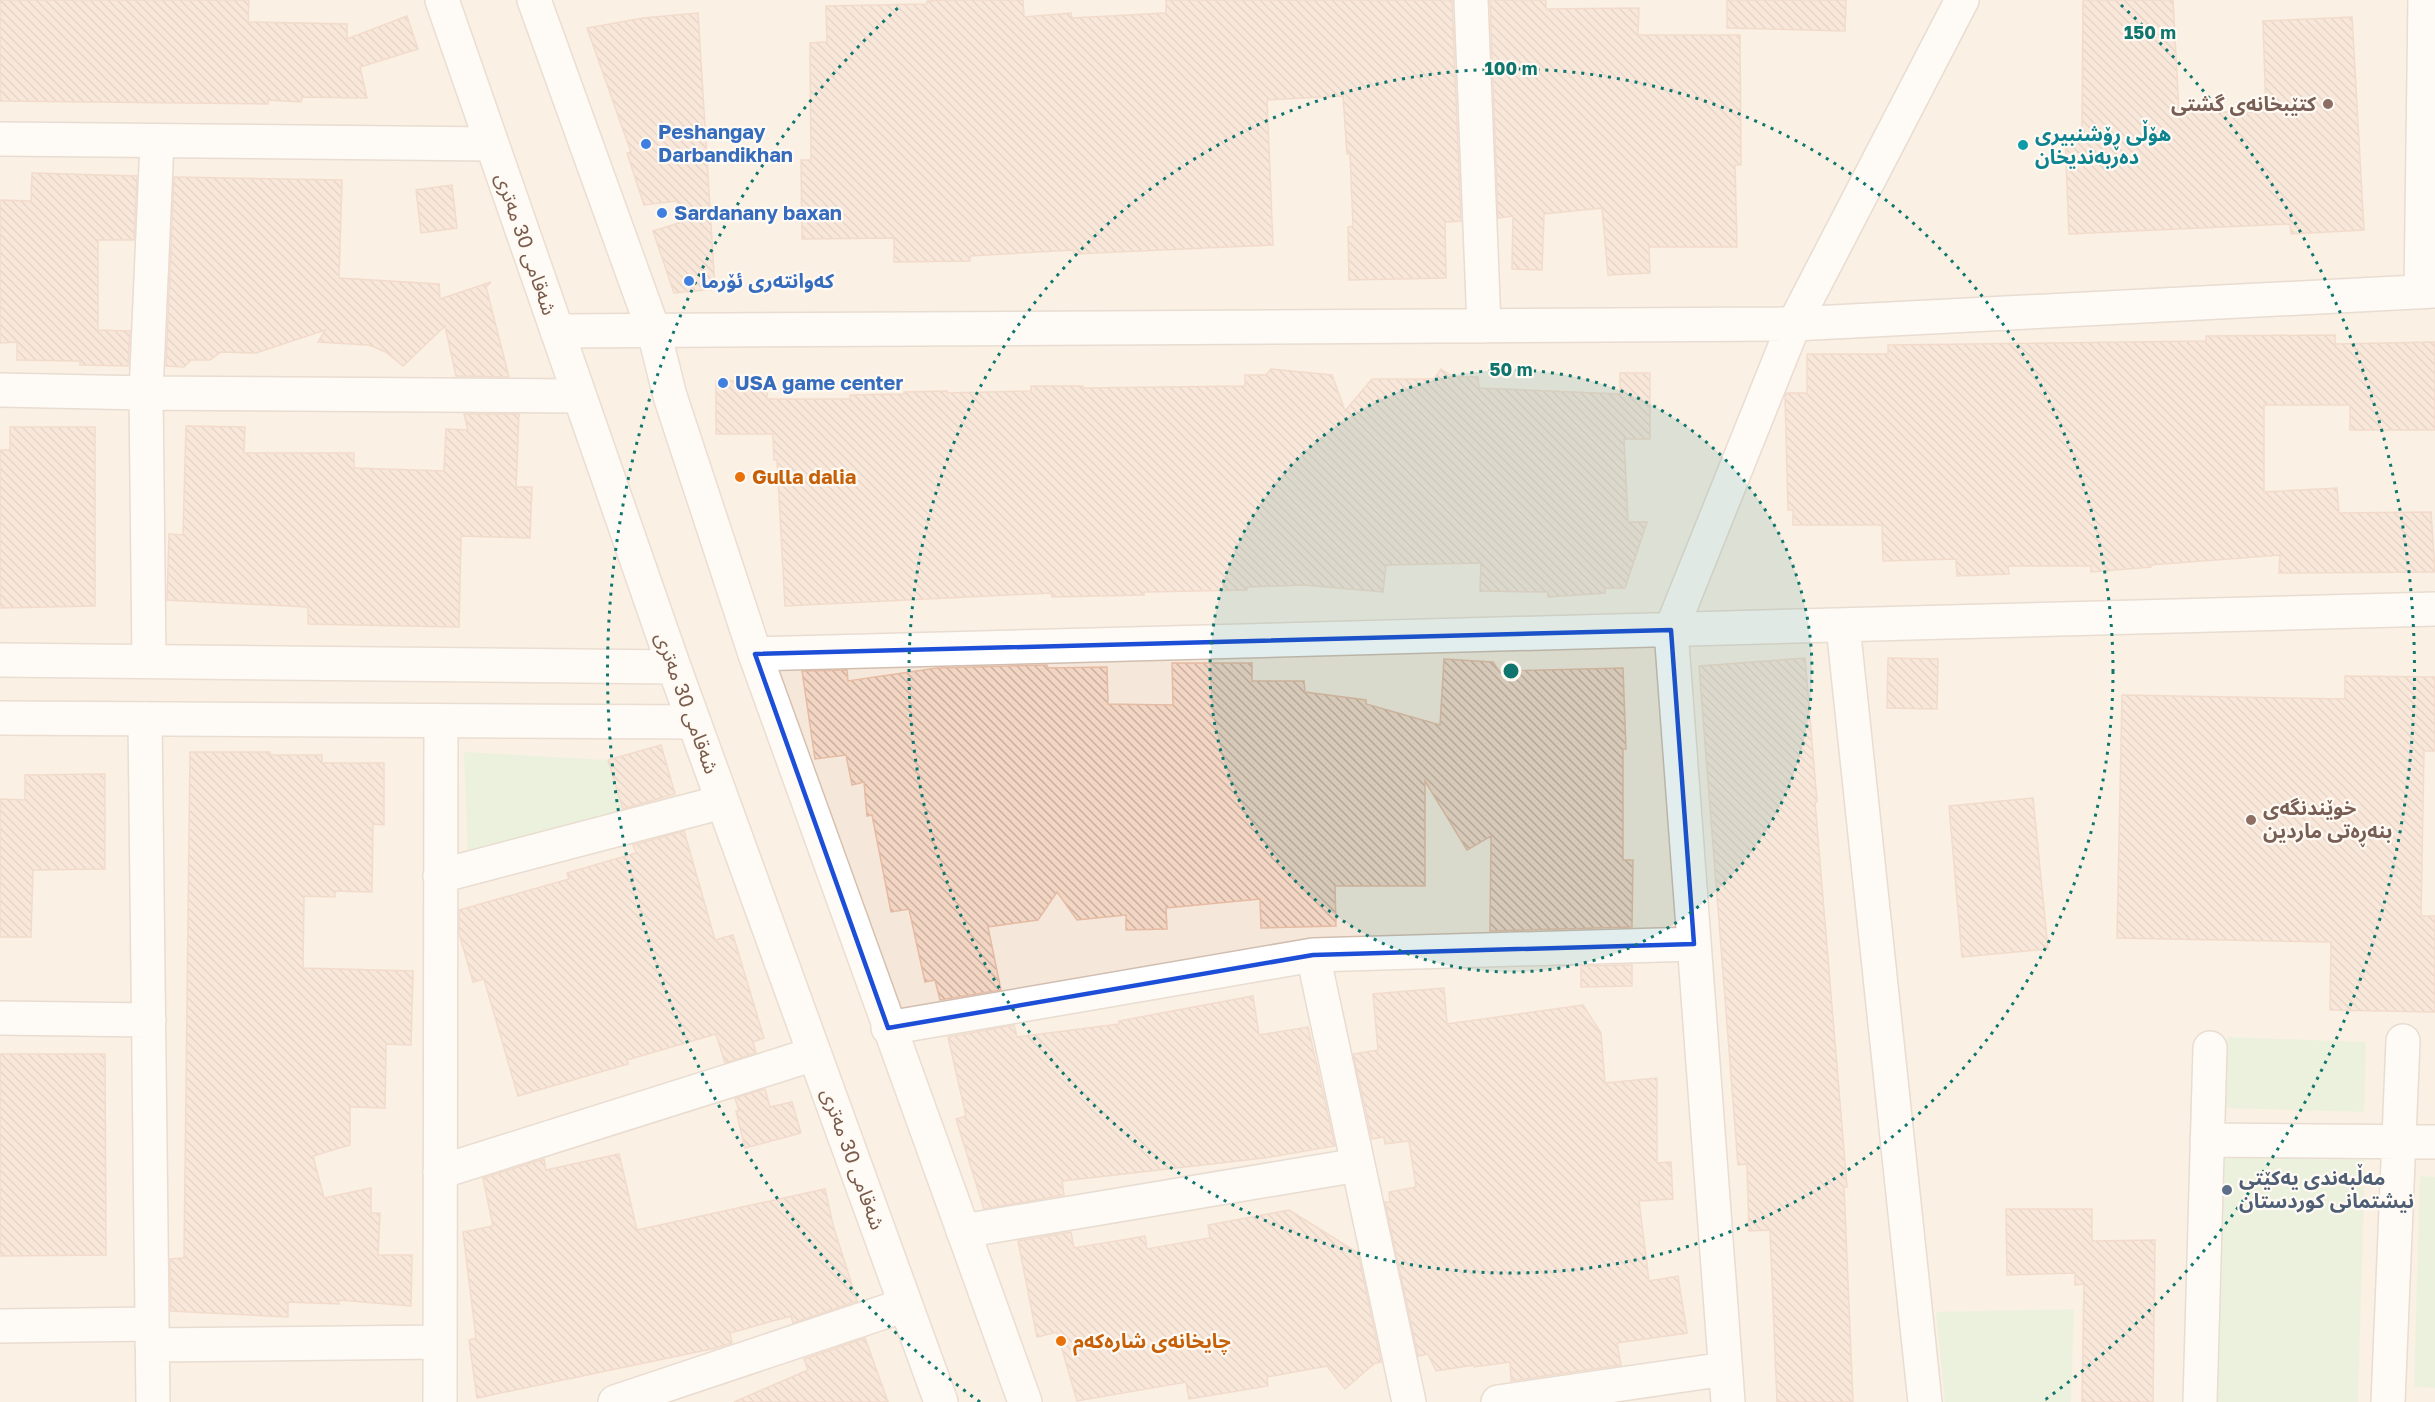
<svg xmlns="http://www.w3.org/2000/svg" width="2435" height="1402" viewBox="0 0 2435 1402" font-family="'Golos Text','Noto Sans Arabic',sans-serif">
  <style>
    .residential { fill: #f5e8da }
    .grass { fill: #d8ecc9 }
    .building { fill: url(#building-back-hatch); stroke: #e6bba3; stroke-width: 1.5 }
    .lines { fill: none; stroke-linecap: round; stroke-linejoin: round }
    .minor-casing { stroke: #d1beb0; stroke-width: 36 }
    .secondary-casing { stroke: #d6c0b0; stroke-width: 36 }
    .minor { stroke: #fff; stroke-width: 33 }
    .secondary { stroke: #fff; stroke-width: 33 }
    .marked { fill: none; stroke: #1d4ed8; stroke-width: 4.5; stroke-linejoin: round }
    .ring { fill: none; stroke: #0f766e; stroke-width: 3; stroke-dasharray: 3 6 }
    .education-dot { fill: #8d6e63; stroke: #fffaf3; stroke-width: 2 }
    .shop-dot { fill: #3f7fe0; stroke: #fffaf3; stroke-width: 2 }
    .culture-dot { fill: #0f9aa8; stroke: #fffaf3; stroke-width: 2 }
    .food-dot { fill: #e8710a; stroke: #fffaf3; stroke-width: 2 }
    .service-dot { fill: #5c6f8a; stroke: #fffaf3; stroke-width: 2 }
    .labels { text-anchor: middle; stroke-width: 4.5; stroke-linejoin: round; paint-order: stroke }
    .education-label { font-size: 20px; font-weight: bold; fill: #785e54; stroke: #fffaf3; text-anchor: end }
    .shop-label { font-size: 20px; font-weight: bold; fill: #366cbe; stroke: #fffaf3; text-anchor: start }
    .culture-label { font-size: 20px; font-weight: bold; fill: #0d838f; stroke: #fffaf3; text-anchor: start }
    .street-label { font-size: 20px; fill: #7a5c4d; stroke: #fffaf3 }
    .food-label { font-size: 20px; font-weight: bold; fill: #c56008; stroke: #fffaf3; text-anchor: start }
    .service-label { font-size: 20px; font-weight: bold; fill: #4e5e75; stroke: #fffaf3; text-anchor: start }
    .centre { fill: #0f766e; stroke: #fffaf3; stroke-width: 3 }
    .ring-label { font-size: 18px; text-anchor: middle; font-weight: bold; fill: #0f766e; stroke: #fffaf3; stroke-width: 4.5; stroke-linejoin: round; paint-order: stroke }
  </style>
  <defs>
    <pattern id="building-back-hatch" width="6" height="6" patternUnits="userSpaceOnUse" patternTransform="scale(1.5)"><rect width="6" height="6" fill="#f3d5c3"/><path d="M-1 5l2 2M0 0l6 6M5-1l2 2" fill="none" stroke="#cab0a1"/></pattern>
  </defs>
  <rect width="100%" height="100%" fill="#fdf6ec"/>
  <!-- residential -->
  <path class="residential" d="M0,0H2435V1402H0Z"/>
  <!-- grass -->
  <path class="grass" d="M464,752L608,760L623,810L468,852Z
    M2227,1037L2366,1042L2364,1112L2225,1108Z
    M2224,1151L2365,1156L2358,1402H2217Z
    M2420,1176L2435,1177V1388L2414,1387Z
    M2074,1309L2071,1402H1945L1936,1312Z"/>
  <!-- building -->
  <path class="building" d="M0,0H249L248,22L347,24V39L407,16L418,49L360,67L367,98L302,97L301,102L268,100V104L0,101Z
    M950,0H1023L1024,17L1071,13L1072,18L1166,13V0H1452L1461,221L1445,222L1446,278L1349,280L1348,227L1353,226L1350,154H1347L1343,96L1267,100L1273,245L1074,254L1073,250L970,256V261L894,262V238L802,239L801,160H811L810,43L827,42L826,6L927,4V1Z
    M1490,0H1546V9L1639,8L1638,35H1740L1741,165H1735L1737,247H1649L1650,273L1608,275L1602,208L1544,214L1542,270L1512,269L1513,216L1498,218Z
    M1727,0H1846L1845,31L1727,28Z
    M2083,0H2173L2179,112H2266L2263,21L2352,17L2364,230L2291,234L2290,224L2069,234L2065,134L2082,132Z
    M698,13L715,289L674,293L653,231L682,222L677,201L644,205L627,153L631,152L587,28L643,18Z
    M32,173L137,176L134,240H98V330L130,331L128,366L80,365V361L17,360V342L0,343V200L31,201Z
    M174,177L342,180L339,278L439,284L440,299L491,282L486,287L509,377L456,376L445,326L403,366L386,352L369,345L318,342L325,330L256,353L221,352L210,360H191L184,367L166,366Z
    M452,185L457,228L421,233L416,190Z
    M2335,335V344L2435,342V430H2350V405H2264V492L2337,488L2339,513L2431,512L2435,572L2279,573L2280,555L2150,565L2151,567L2091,572V566H2008L2009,574L1957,576L1956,559L1883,561L1882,525H1793V510H1788L1785,396L1787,393H1807V354H1888V345L2206,341V336Z
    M1271,369L1332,375L1345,411L1372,379H1434L1441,369L1453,377H1478L1479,388L1620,394V373H1650V439H1624L1628,522H1647L1625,588H1605V593L1548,597V592L1480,591L1481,563L1386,565L1383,592L1304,585L1247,587V590L1144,592V595L1052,597L1051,593L785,606L777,460H774L773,434H716V381L767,380V399H850V395L904,394V392L947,391V393L1031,391V386H1083V388L1245,386V375H1266Z
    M464,414H519L516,487H532L530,538L461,536L459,627L308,624V607L167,600L169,534L183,535L186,426L245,427L244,453H354V468L444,471L446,429L468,430Z
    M10,427H95V606L0,608V450H10Z
    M1805,658L1817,802H1815L1847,1187H1844L1853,1402H1777L1770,1230L1749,1231L1747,1164L1738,1165L1699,666Z
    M1888,658L1938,659L1937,709L1887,708Z
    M1444,659L1493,662L1499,671L1623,668L1626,749H1623V860H1633L1632,927L1490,931L1491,836L1467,850L1425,781V886H1335L1336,926L1261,928L1260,899L1166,908L1167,929L1126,930V915L1077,920L1057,892L1038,920L988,927L1001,990L940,1000L935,980L925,982L909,909L891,912L872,815L867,816L864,782L852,785L846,755L815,759L802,671L847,670L848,681L937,668L1047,665L1048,668L1107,667L1108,704L1173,705L1172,663H1252V681H1304L1305,692L1366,700V704L1440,725Z
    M2345,676L2435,677V751H2424L2421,916H2435V1012L2330,1010L2331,942L2117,938L2122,695L2345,699Z
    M661,745L675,794L623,809L608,760Z
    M190,752H270V755H322V763H384V825L373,824L372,892L335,891V897L304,896L303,968L413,971L411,1045L386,1044L385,1108L350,1107V1145L313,1156L324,1198L371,1188V1213H380L378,1255H412L411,1306L339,1300V1304L288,1302V1317L171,1311L170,1259L184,1258Z
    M105,774V869L33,870L31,937H0V799L25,800V775Z
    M2033,798L2048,949L1962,957L1949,806Z
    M684,831L715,940L733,935L764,1038L753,1042L756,1053L725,1063L716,1034L627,1060L628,1064L518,1096L484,979L473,982L459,933V910L569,879L567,873L636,853L633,845Z
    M1632,965V986L1581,987V966Z
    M1444,988L1447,1024L1583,1005L1601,1033L1605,1083L1657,1078V1163L1671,1162L1673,1199L1639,1201L1649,1281L1678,1276L1687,1333L1617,1343L1621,1365L1511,1381L1510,1362L1474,1367V1365L1436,1371L1428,1354L1418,1356L1385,1202H1390L1389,1192L1416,1187L1409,1141L1385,1144L1384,1137L1372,1139L1353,1054L1378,1050L1373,994Z
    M1253,996L1259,1035L1308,1027L1335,1146L1264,1158L1062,1181L1064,1195L984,1209L956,1119L966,1116L948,1037L1014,1025L1017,1037L1119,1024V1021Z
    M0,1054H105L106,1255L0,1256Z
    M765,1089L770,1107L792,1102L801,1133L745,1148L736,1111H739L735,1098Z
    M619,1154L637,1230L825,1189L833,1225L857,1301L793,1323L791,1316L730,1333L732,1343L716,1348L477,1398L469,1340L476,1338L463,1232L493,1226L483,1178L544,1159L546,1170Z
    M2006,1209H2092V1241L2155,1240L2153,1402H2082L2084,1284L2075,1285V1273L2007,1275Z
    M1289,1210L1358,1253L1381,1362L1375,1363L1345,1389L1327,1366L1267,1377L1268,1386L1189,1399L1186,1382L1077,1401L1057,1332L1037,1337L1018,1241L1071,1232L1074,1248L1145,1236L1147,1249L1210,1238L1208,1225Z
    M865,1338L888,1402H734L808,1370L804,1359Z"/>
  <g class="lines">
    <!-- minor casing -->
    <g class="minor-casing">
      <path id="minor" d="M1471,0L1484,326
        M0,139L492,144
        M2421,292L2425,0
        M557,331L1794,324L2435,291
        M0,390L146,393L579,396
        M1843,626L1925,1402
        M755,654L2435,609
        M149,661L146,393L157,142
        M145,719L153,1402
        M440,876L722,802
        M1313,955L1409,1402
        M0,1018L149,1020
        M888,1028L1313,955L1694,944
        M2207,1140L2435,1142
        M440,1172L814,1054
        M963,1231L1358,1165
        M0,1326L152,1324
        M152,1345L440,1342
        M440,1402L441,721
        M615,1402L905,1305
        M1498,1402L1725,1369
        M1728,1402L1671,630L1794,324L1962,0
        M2200,1402L2210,1048
        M2388,1402L2403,1041"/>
    </g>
    <!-- secondary casing -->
    <g class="secondary-casing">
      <path id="secondary" d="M442,0L674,667L941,1402
        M534,0L654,332L670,396L755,654L1025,1402
        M0,660L674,667
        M0,718L694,722"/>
    </g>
    <!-- minor -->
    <use href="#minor" class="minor"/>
    <!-- secondary -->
    <use href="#secondary" class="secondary"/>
  </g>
  <!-- marked area -->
  <path d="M0 0H2435V1402H0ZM1671,630L1694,944L1313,955L888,1028L755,654Z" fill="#fdf6ec" fill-opacity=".55" fill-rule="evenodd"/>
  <path class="marked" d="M1671,630L1694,944L1313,955L888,1028L755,654Z"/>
  <!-- distance rings -->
  <circle cx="1511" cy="671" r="301" fill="#0f766e" fill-opacity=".12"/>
  <g class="ring">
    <circle cx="1511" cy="671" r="301"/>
    <circle cx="1511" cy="671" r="602"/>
    <path d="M980 1402A903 903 0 0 1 901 5M2121 5A903 903 0 0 1 2042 1402"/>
  </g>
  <!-- markers -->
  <g class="education-dot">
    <circle cx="2328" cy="104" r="6"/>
    <circle cx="2251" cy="820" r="6"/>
  </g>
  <g class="shop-dot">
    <circle cx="646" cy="144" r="6"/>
    <circle cx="662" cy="213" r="6"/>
    <circle cx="689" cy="281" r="6"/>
    <circle cx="723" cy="383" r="6"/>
  </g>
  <circle class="culture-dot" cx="2023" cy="145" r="6"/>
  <g class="food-dot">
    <circle cx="740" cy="477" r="6"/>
    <circle cx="1061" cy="1341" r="6"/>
  </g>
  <circle class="service-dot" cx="2227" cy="1190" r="6"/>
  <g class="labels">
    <!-- education labels -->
    <g class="education-label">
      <text x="2316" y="111">کتێبخانەی گشتی</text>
      <text x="2263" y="815" text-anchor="start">خوێندنگەی<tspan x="2263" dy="23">بنەڕەتی ماردین</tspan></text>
    </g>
    <!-- shop labels -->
    <g class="shop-label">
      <text x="658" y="139">Peshangay<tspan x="658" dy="23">Darbandikhan</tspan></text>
      <text x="674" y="220">Sardanany baxan</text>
      <text x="701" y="288">کەوانتەری ئۆرما</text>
      <text x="735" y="390">USA game center</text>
    </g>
    <!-- culture labels -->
    <g class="culture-label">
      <text x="2035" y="141">هۆڵی ڕۆشنبیری<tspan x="2035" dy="23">دەربەندیخان</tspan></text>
    </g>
    <!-- street labels -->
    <g class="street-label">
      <text transform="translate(526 244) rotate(71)" y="7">شەقامی 30 مەتری</text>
      <text transform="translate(687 703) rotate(70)" y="7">شەقامی 30 مەتری</text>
      <text transform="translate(853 1159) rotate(70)" y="7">شەقامی 30 مەتری</text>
    </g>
    <!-- food labels -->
    <g class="food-label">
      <text x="752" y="484">Gulla dalia</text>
      <text x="1073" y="1348">چایخانەی شارەکەم</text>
    </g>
    <!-- service labels -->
    <g class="service-label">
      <text x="2239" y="1185">مەڵبەندی یەکێتی<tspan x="2239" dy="23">نیشتمانی کوردستان</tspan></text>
    </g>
  </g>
  <circle cx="1511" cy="671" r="9" class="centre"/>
  <g class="ring-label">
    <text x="2150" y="39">150 m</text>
    <text x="1511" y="75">100 m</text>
    <text x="1511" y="376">50 m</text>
  </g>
</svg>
